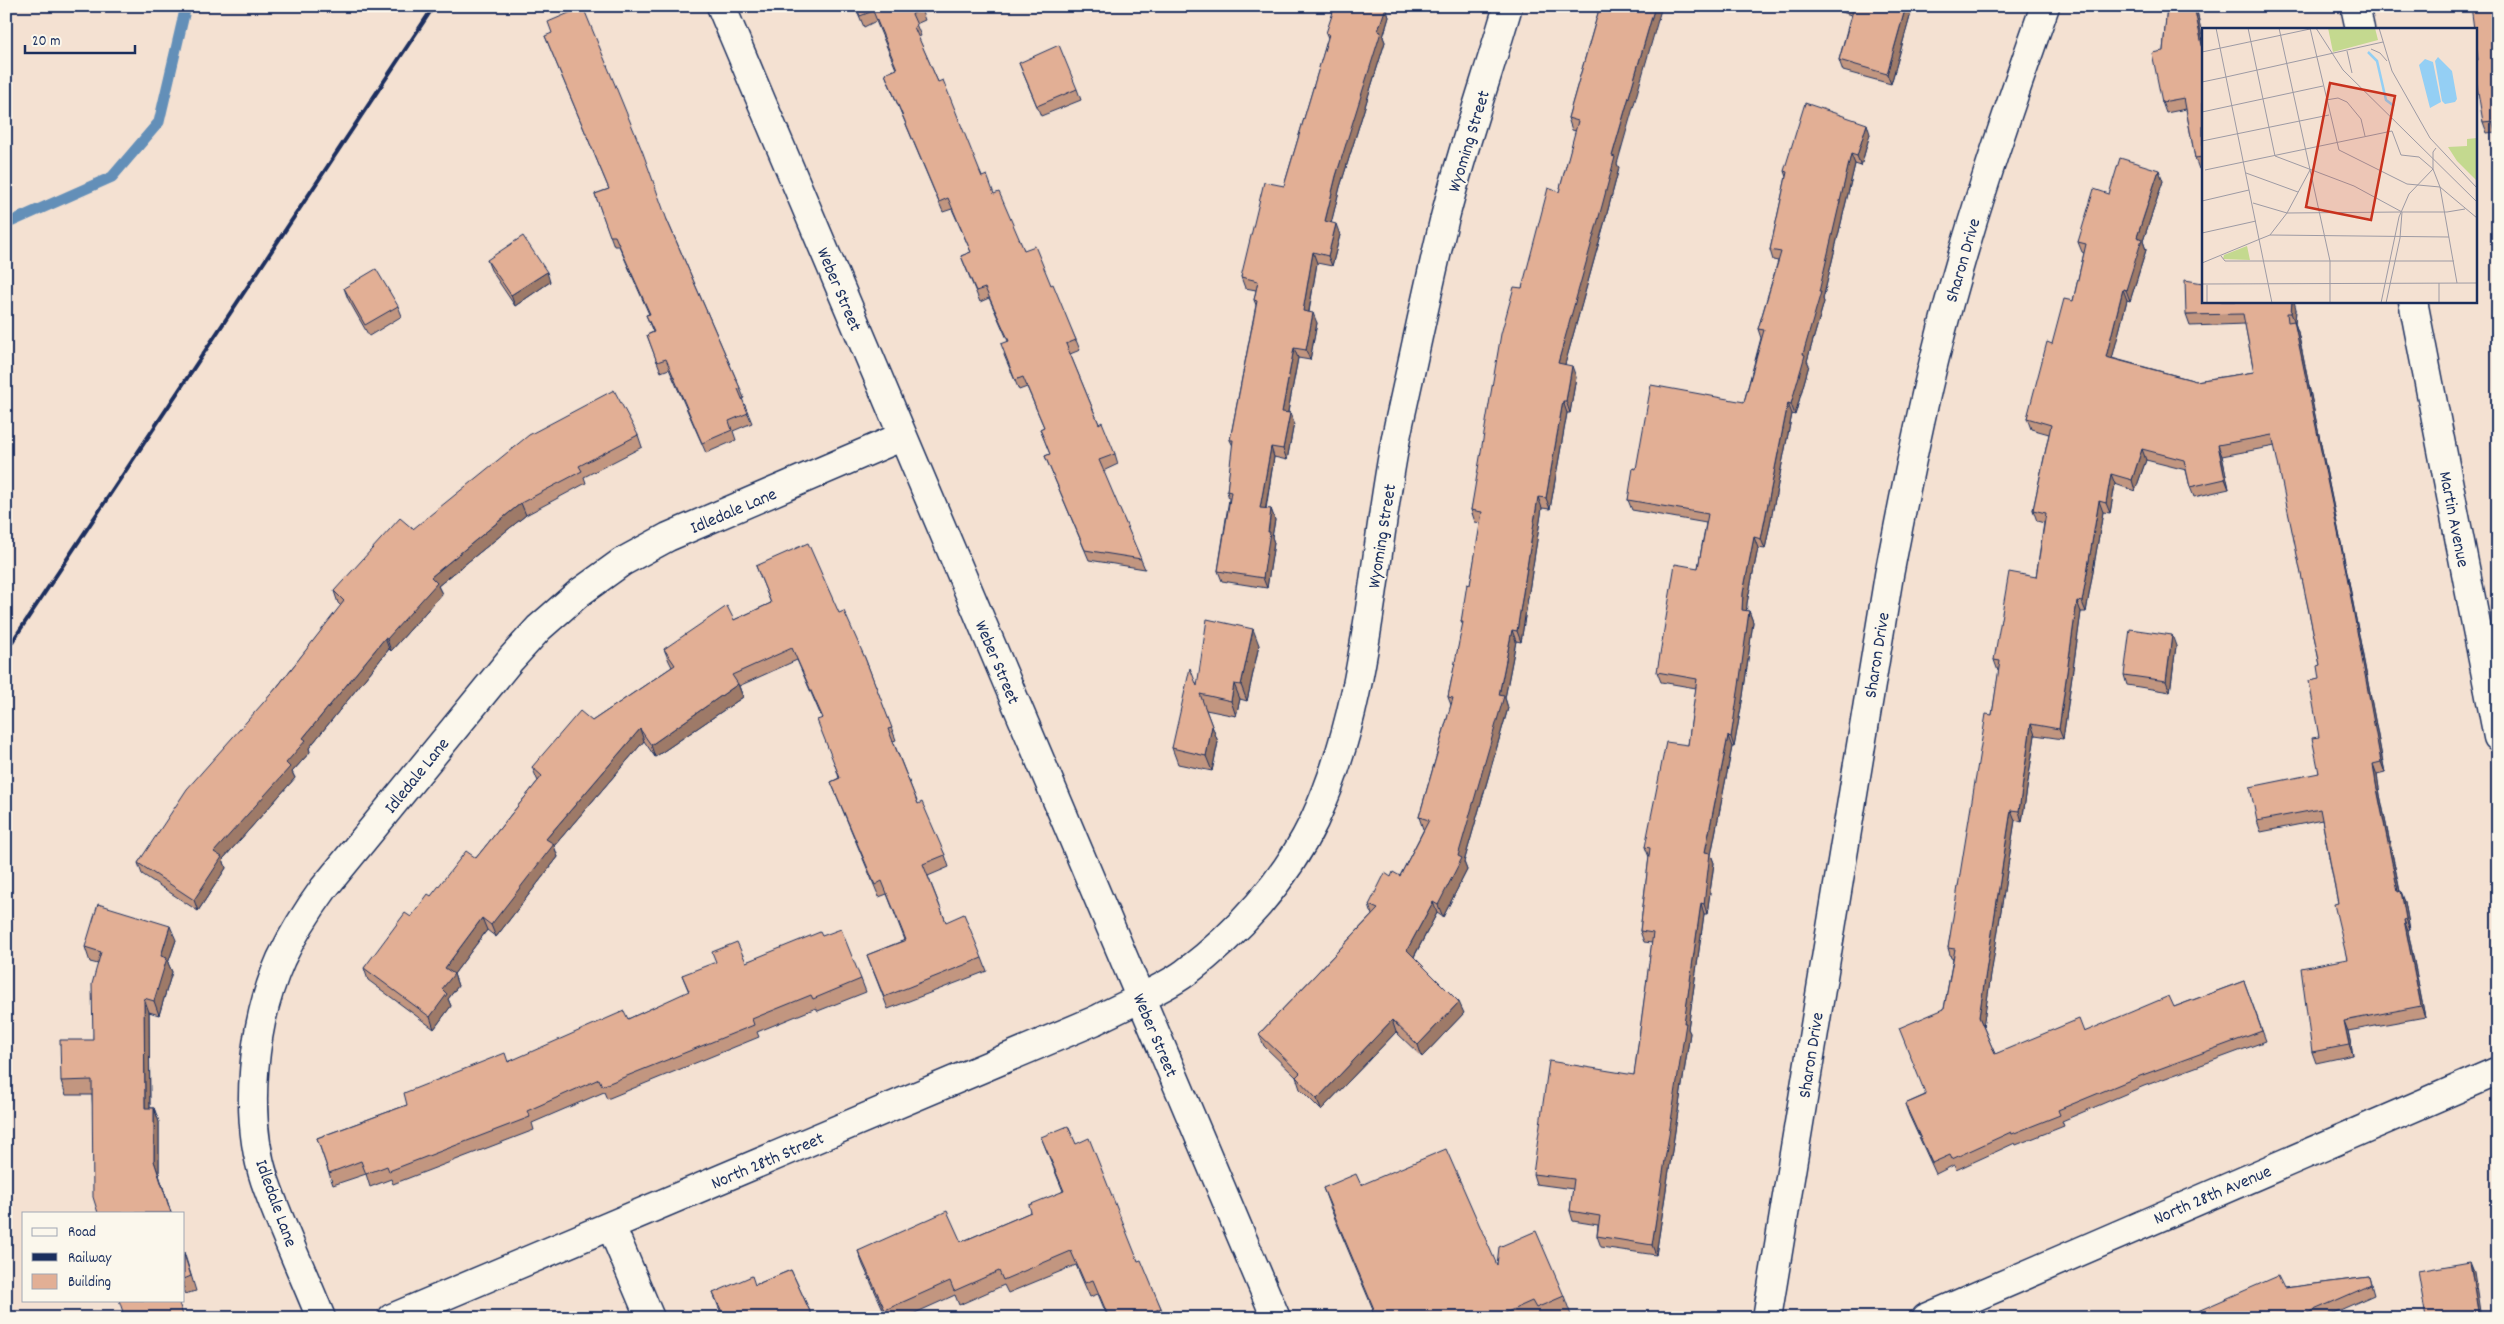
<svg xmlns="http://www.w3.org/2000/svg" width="2504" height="1324" viewBox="0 0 2504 1324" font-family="Dekko,sans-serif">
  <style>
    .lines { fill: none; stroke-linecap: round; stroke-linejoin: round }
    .stream { stroke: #648fb8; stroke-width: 11 }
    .street-casing { stroke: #1b2f5e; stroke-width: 31 }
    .street { stroke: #fbf7ec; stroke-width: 28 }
    .rail { stroke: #1b2f5e; stroke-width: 4 }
    .wall { fill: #c29680; stroke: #1b2f5e }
    .shaded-wall { fill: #9e7a68; stroke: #1b2f5e }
    .building { fill: #e2af95; stroke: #1b2f5e }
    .labels { text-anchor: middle; stroke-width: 4; stroke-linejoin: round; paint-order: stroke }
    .street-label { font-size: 18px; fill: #1b2f5e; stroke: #fbf7ec }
    .inset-river { fill: none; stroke: #94cff4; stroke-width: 2.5 }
    .inset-road { fill: none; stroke: #9d9aa4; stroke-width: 1 }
    .view { fill: #c8321e; fill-opacity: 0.15; stroke: #c8321e; stroke-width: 2.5 }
    .inset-edge { fill: none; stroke: #1b2f5e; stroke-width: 2.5 }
  </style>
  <rect width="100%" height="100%" fill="#f4e1d2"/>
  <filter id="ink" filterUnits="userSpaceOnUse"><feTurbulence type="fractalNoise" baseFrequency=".02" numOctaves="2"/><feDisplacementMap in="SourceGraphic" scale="10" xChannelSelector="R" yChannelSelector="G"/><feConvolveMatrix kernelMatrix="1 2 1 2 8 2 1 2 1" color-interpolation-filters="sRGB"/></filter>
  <g filter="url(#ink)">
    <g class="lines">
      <!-- stream -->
      <path class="stream" d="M6,224L112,177L159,122L186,6"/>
      <!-- street casing -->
      <g class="street-casing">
        <path id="street" d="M721,6L1276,1318
          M2355,6L2360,29
          M2413,301L2498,737
          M611,1226L650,1318
          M321,1318C303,1273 281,1227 265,1181C243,1115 253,1022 281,959C293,934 308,910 324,888L511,659L539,628L579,593L622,562L668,537L901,437
          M392,1318L1094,1021C1120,1007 1162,990 1185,973C1238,933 1285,881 1314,821C1372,697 1371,555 1399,423C1414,356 1428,288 1444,221C1462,149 1487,78 1508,6
          M1767,1318L1889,575C1903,502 1917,429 1935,357C1964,238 2004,122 2045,6
          M1926,1318L2498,1071"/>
      </g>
      <!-- street -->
      <use href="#street" class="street"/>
      <!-- rail -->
      <path class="rail" d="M6,651L434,6"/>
    </g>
    <!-- wall -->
    <path class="wall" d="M855,6H921L920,7L925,20L916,24L921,36L918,37L938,82L982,177L994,194L1024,250L1051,285L1076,340L1080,350L1070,354L1099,424L1115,454L1118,464L1103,471L1145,569L1089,560L1045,456L1050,454L1040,429L1044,427L1027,387L1019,390L1004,355L1008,341L989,298L980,302L965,266L961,256L971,252L952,209L943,212L889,84L885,74L896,69L876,21L864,27Z
      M1600,6L1617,164L1619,168L1606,217L1565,364L1576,377L1570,413H1567L1550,509L1542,508L1521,642L1516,641L1505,698L1508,708L1464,862L1467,870L1443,917L1437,913L1414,957L1464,1013L1422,1057L1396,1032L1321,1110L1300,1089L1296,1077L1264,1046L1259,1034L1372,915L1369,905L1391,877L1400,876L1424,829H1423L1419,817L1451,705L1448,697L1463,625L1461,622L1470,585L1481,523L1475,522L1471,510L1522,288L1559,192L1576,131L1572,130L1568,118Z
      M1830,6H1913L1891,84L1843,71L1839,60L1851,15L1830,8Z
      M2167,6H2203L2202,10L2197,11L2203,41V168L2199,169L2195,158L2186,109L2166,113L2162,102L2163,51Z
      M1386,8L1389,17L1383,37L1385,42L1340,187L1331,223L1340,235L1332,266L1317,263L1309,312L1317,323L1310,360L1298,358L1288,412L1290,413L1294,423L1287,460L1274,457L1266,509H1271L1275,520L1272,537L1274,543L1267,588L1222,581L1218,571L1229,499L1227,491L1233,446L1230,440L1256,305L1254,300L1256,290L1245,288L1241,277L1284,186L1328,38L1326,33Z
      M545,36L667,220L740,388L744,398L742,399L752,423L733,431L736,440L706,453L669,369L661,372L647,335L653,332L646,315L649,314L619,246H614L595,194L609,189Z
      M2478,60L2495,132L2487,133L2483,122Z
      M1019,63L1077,89L1081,100L1041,116Z
      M1870,134L1861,166L1855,164L1823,299L1824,302L1807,361L1809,365L1795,415L1792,414L1765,549L1758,548L1747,603L1746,611H1749L1753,622L1743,696L1734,747H1732L1711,855L1714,863L1707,914H1704L1688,1029L1690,1033L1656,1255L1601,1247L1597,1236L1598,1225L1573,1221L1570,1211L1573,1189L1536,1184L1533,1174L1634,1075L1652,943L1644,942L1640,931L1649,857L1645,847L1688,745L1696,688L1661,682L1657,672L1698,568L1706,523L1632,510L1628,500L1636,469L1744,402L1761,338L1758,329L1778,261L1773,260L1770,250L1786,177L1784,171Z
      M2163,181L2143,241L2146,250L2130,301L2127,300L2112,358L2196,381L2254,372L2245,324L2190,326L2186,315L2296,309L2295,323L2298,332L2349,582L2385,773L2377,775L2380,795L2400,891L2405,902L2410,930L2408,931L2425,1017L2348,1031L2353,1055L2316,1063L2312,1052L2347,959L2338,903L2322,820L2261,832L2257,821L2319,773L2320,665L2275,446L2222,456L2229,489L2194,497L2190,487L2186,470L2146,460L2135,491L2115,484L2110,513L2103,512L2086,612H2081L2063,739L2035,735L2022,822L2015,820L1983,1026L1995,1054L2084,1032L2174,1007L2244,981L2266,1041L2144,1086L2062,1121L2064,1126L2016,1145L2015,1143L1956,1170L1954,1165L1936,1174L1909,1115L1905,1104L1925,1095L1944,1009L1953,959L1951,958L1948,948L1992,715L1999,671H1998L1994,660L2036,577L2044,523L2037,521L2033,510L2049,434L2031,429L2027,418L2052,344L2073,301L2084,253L2082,252L2078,242L2109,194Z
      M487,260L550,282L515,306L491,270Z
      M344,288L398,306L402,316L369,336L348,299Z
      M638,435L642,447L584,477L586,483L526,515L438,586L442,594L391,651L389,649L309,748L310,752L292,772L295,778L223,859L226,868L198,911L142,874L138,863L341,606L338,603L334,591L413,529Z
      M756,566L839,613L865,658L896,740L893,741L918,804L945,855L949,867L928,876L946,922L982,958L987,971L888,1009L867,955L905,940L887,894L879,897L836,794L831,782L839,778L822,718L797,660L739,686L743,697L655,757L644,741L554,846L558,857L496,937L487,930L454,974L458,986L448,999L451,1006L434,1029L368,980L364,968L431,896L476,858L538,781L537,779L532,767L592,721L672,667L669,661L664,649L734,620L771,603Z
      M1259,645L1247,701L1240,699L1236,716L1206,710L1218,742L1212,771L1178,764L1172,748L1197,686Z
      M2176,646L2170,692L2127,685L2124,675Z
      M822,936L861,979L866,992L818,1011L816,1008L757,1032L759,1037L607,1099L604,1092L532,1123L534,1130L393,1184L391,1179L370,1187L366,1174L333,1185L317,1138L407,1105L508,1062L628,1019L689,992L682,975L746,962Z
      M176,940L168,963L172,972L159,1015L149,1012L150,1108H154L159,1122V1175L171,1213H98L92,1095H66L61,1081L93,1040L98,964L90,962L85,947Z
      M1041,1137L1076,1144L1138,1261L1161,1308L1165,1318H1108L1098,1294L1090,1297L1076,1265L1008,1293L1004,1285L959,1305L955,1295L904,1318H887L863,1265L858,1251L961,1242L1031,1212L1063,1191Z
      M1361,1185L1497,1265L1564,1296L1571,1315L1566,1318H1375L1372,1310L1373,1309L1330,1207L1323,1188Z
      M184,1252L196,1291L184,1294Z
      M791,1270L813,1318H723L713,1293L755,1285Z
      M2369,1277L2374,1295L2322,1318H2182L2284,1288Z"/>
    <!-- shaded-wall -->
    <path class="shaded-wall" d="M1380,6H1387L1386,8L1389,17L1383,37L1385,42L1340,187L1329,232L1325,221L1336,176L1378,31Z
      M1655,6H1662L1617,164L1619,168L1606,217L1562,375L1558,363L1612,156Z
      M1906,6H1913L1891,84L1887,74Z
      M2194,6H2195L2197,11L2203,41V50Z
      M1867,124L1870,134L1861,166L1857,156Z
      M1851,154L1855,164L1823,299L1824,302L1807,361L1809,365L1795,415L1791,404Z
      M2159,170L2163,181L2143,241L2146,250L2130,301L2126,290L2137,237Z
      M1336,224L1340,235L1332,266L1328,256Z
      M1313,252L1317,263L1307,322L1303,311Z
      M547,272L550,282L515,306L511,295Z
      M2123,289L2127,300L2110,367L2106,357Z
      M2292,301H2294L2296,309L2295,323L2291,313Z
      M1313,313L1317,323L1310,360L1306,350Z
      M2294,321L2298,332L2349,582L2385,773L2381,762Z
      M1294,348L1298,358L1286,422L1282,412Z
      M1572,366L1576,377L1570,413L1566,401Z
      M1563,401L1567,413L1550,509L1546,498Z
      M1788,403L1792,414L1765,549L1761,539Z
      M1290,413L1294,423L1287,460L1283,449Z
      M2218,445L2222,456L2229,489L2225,479Z
      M1271,447L1274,457L1264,518L1260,508Z
      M2142,449L2146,460L2135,491L2132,480Z
      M2111,474L2115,484L2110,513L2106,503Z
      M1538,497L1542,508L1521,642L1517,631Z
      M2099,501L2103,512L2086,612L2082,602Z
      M521,503L526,515L438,586L442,594L391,651L387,639L431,577Z
      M1271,509L1275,520L1272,537L1274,543L1267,588L1263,578Z
      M1754,537L1758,548L1747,603L1746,621L1742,610L1743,593Z
      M2077,601L2081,612L2063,739L2059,729Z
      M1749,611L1753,622L1743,696L1734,747L1731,737Z
      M1253,629L1259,645L1247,701L1241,685Z
      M1512,630L1516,641L1505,698L1508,708L1464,862L1467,870L1443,917L1438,905L1499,695Z
      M2172,635L2176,646L2170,692L2166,681Z
      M385,638L389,649L309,748L310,752L292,772L295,778L223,859L226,868L198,911L194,900L214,852L303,738Z
      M738,684L743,697L655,757L651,745Z
      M1234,684L1240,699L1236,716L1231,701Z
      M2031,724L2035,735L2022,822L2019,811Z
      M1212,726L1218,742L1212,771L1206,756Z
      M640,729L644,741L554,846L558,857L496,937L491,925L546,839Z
      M1728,736L1732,747L1711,855L1714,863L1707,914L1704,904L1705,852Z
      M2373,764L2377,775L2380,795L2402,902L2398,892L2376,784Z
      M2011,810L2015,820L1983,1027L1979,1017Z
      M2401,891L2405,902L2410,930L2406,919Z
      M1433,902L1437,913L1411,962L1407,950Z
      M1701,903L1704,914L1688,1029L1690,1033L1656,1255L1652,1245Z
      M482,918L487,930L454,974L458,986L448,999L451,1006L434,1029L430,1017L442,989L445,968Z
      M2404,920L2408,931L2425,1017L2421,1006Z
      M170,926L176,940L168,963L172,972L159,1015L154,1001L161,956Z
      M144,998L149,1012L150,1122L145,1108Z
      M1459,1002L1464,1013L1422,1057L1418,1045Z
      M1392,1020L1396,1032L1321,1110L1317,1099Z
      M2344,1021L2348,1031L2353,1055L2349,1045Z
      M154,1108L159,1122V1175L171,1213L154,1161Z
      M2470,1262L2474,1272L2481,1318H2479Z"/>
    <!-- building -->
    <path class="building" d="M856,6H920L921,10L912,14L917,25L914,27L938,82L943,80L982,177L987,175L994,194L999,192L1024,250L1035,246L1051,285L1053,284L1076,340L1066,344L1099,424L1102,422L1115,454L1099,460L1141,559L1085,550L1045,456L1050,454L1040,429L1044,427L1023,377L1015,380L1001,344L1009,341L985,288L976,291L961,256L971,252L948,198L939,202L885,74L897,69L873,11L860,16Z
      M1335,6L1386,7L1378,31L1381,32L1336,176L1325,221L1336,224L1328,256L1313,252L1303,311L1313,313L1306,350L1294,348L1282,412L1290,413L1283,449L1271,447L1260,508L1271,509L1268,532H1270L1263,578L1218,571L1231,492L1227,491L1233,440H1230L1257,301L1254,300L1258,281L1241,277L1264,182L1284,186L1329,34L1326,33Z
      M1600,6H1655L1612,156L1615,157L1602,206L1558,363L1572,366L1566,401H1563L1546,498L1538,497L1517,631L1512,630L1499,695L1504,696L1458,856L1462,858L1438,905L1433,902L1407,950L1459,1002L1418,1045L1392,1020L1317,1099L1296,1077L1300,1073L1259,1034L1378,909L1369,905L1385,873L1391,877L1393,872L1400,876L1429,820L1419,817L1453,698L1448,697L1463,622H1461L1467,584L1470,585L1482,512L1471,510L1501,334L1514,287L1522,288L1548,188L1559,192L1578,121L1568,118Z
      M1852,6H1906L1887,74L1839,60L1854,7Z
      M2167,6H2194L2203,50V157L2195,158L2184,98L2162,102L2152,53L2163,51Z
      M2471,6H2498V143L2493,121L2483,122L2475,74V60H2478L2475,36V29H2474Z
      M583,7L643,153L667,220L740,388L738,389L748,413L729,421L732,430L702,443L666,359L657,362L647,335L654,332L646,315L650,314L615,236H610L595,194L609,189L545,36L552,33L548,22Z
      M1059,45L1077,89L1037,106L1019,63Z
      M1805,103L1867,124L1857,156L1851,154L1819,292H1821L1803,354L1805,355L1791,404L1788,403L1761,539L1754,537L1743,593L1742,610L1749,611L1739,686L1731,737L1728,736L1705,852L1710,853L1704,904L1701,903L1684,1023H1686L1652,1245L1597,1236L1600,1216L1570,1211L1574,1179L1533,1174L1549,1061L1634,1075L1653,933L1640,931L1650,848L1645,847L1666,742L1688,745L1697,679L1657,672L1675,564L1698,568L1708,514L1628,500L1633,468L1636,469L1651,385L1744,402L1764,330L1758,329L1781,252L1770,250L1787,172L1784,171Z
      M2120,158L2159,170L2137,237L2142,239L2126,290L2123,289L2106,357L2196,381L2254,372L2243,314L2186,315L2185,280L2203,283V301H2292L2291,313H2287L2288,322L2294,321L2346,571L2381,762L2373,764L2376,784L2398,892L2401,891L2406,919L2404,920L2421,1006L2344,1021L2349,1045L2312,1052L2301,968L2347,959L2334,904L2338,903L2320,809L2257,821L2250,787L2319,773L2312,738L2319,737L2309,681L2319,679L2317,666L2320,665L2272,435L2218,445L2225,479L2190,487L2184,460L2142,449L2132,480L2111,474L2106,503L2099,501L2082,602L2077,601L2059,729L2031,724L2019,811L2011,810L1979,1017L1995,1054L2079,1019L2084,1032L2169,996L2174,1007L2244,981L2262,1031L2140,1076L2058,1110L2060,1115L2012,1134L2011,1132L1952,1159L1950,1155L1932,1163L1905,1104L1926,1095L1899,1028L1944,1009L1955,949L1948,948L1986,714L1992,715L2000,661L1994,660L2009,572L2036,577L2046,513L2033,510L2051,425L2027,418L2047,342L2052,344L2064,299L2073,301L2086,244L2078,242L2094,189L2109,194Z
      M523,236L547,272L511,295L487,260Z
      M376,269L398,306L365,325L344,288Z
      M614,390L638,435L579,466L582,471L521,503L431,577L437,583L387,639L385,638L303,738L306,740L286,763L290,767L214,852L222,857L194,900L138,863L187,789L278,686L344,601L334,591L400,518L413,529L529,435Z
      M808,543L839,613L844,611L865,658L892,728L888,729L918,804L922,802L945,855L923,864L946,922L964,914L982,958L884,997L867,955L906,940L882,881L875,885L831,782L840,778L817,720L823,718L792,648L732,675L738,684L651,745L640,729L546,839L554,844L491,925L482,918L445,968L454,974L442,989L447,994L430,1017L364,968L405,913L411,917L428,894L431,896L466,851L476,858L542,776L532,767L580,711L592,721L675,665L664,649L727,606L734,620L771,603L756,566Z
      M1207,619L1253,629L1241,685L1234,684L1231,701L1200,694L1212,726L1206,756L1172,748L1190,668L1197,686Z
      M2130,629L2172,635L2166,681L2124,675Z
      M98,904L170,926L161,956L167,958L154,1001L144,998L145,1108H154V1161L171,1213H98L93,1197L92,1080L61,1081L60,1040H93L92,984L101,952L85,947Z
      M841,929L861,979L813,999L811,995L752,1019L754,1025L602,1086L599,1079L527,1111L530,1117L389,1171L387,1166L366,1174L361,1161L329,1173L317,1138L407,1105L404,1093L505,1053L508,1062L624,1011L628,1019L689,991L682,975L716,962L712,952L737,942L746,962L820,932L822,936Z
      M1068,1126L1076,1144L1089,1138L1138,1261L1141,1260L1161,1308L1139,1318H1109L1093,1280L1085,1283L1071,1251L1003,1280L999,1271L954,1291L950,1281L885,1310L858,1251L947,1211L961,1242L1031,1212L1029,1205L1064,1191L1041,1137Z
      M1446,1149L1497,1265L1499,1247L1536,1231L1564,1296L1536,1308L1532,1301L1494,1318H1375L1372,1310L1374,1309L1323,1188L1356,1174L1361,1185Z
      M184,1254L191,1276L184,1279Z
      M2470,1262L2479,1318H2426L2418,1271Z
      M791,1270L812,1316L808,1318H725L713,1293L752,1276L755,1285Z
      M2278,1276L2284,1288L2369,1277L2371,1285L2296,1318H2182Z
      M119,1300H178L184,1318H125Z"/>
  </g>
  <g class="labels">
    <!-- street labels -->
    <g class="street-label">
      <text transform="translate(1468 141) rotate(-73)" y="6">Wyoming Street</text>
      <text transform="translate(1962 260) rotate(-74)" y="6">Sharon Drive</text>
      <text transform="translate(840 289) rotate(67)" y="6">Weber Street</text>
      <text transform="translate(733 510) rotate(-23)" y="6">Idledale Lane</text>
      <text transform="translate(2455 519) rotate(79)" y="6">Martin Avenue</text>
      <text transform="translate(1381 536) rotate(-81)" y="6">Wyoming Street</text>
      <text transform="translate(1876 655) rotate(-81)" y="6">Sharon Drive</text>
      <text transform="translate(998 662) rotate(67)" y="6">Weber Street</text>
      <text transform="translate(416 775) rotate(-51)" y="6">Idledale Lane</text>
      <text transform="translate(1156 1035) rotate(67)" y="6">Weber Street</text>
      <text transform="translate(1810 1055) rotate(-81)" y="6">Sharon Drive</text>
      <text transform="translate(767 1160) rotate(-23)" y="6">North 28th Street</text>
      <text transform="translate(2212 1194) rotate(-23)" y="6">North 28th Avenue</text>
      <text transform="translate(277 1203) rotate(70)" y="6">Idledale Lane</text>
    </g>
  </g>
  <!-- overview -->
  <g transform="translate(2202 28)">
    <rect width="275" height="275" fill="#f4e1d2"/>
    <path d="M126,0H173L176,12L131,24ZM275,110V153L255,133L246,119L265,118V111ZM45,218L48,232L21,231L22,227Z" fill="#c4d98f"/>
    <path d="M236,29L250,43L255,71L253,74L243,76L240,73L233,33ZM223,31L231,34L239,74L228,80L217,37Z" fill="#94cff4"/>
    <path class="inset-river" d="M166,24L175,33L184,72L192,78"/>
    <path class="inset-road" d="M14,0L70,275M46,0L73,128L152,158L200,184H245L263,181M77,0L128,233V275M108,0L137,122L205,156L238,159M114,0L141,42L275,174M177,0L190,43L228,110L275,160M169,21L178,25L185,33M145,23L150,45M0,24L108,1M24,49L181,14M0,54L24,49M124,72L136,70L145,74L159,91L163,108M0,84L121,58M0,113L127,87M234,120L231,124V141L238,159L255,255M3,142L190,103L199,127L217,129L231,141L207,166L197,189L179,275M44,145L96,164M238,159L275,190M0,173L47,162M51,175L85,185L108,142M0,205L54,193M68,207L85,185L199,184M58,211L68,207L247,209M19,228L23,233H252M0,235L58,211M237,255V275M0,256L275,255M5,275V257M184,275L198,210L200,184"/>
    <path class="view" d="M128,55L193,68L169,192L104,179Z"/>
    <rect width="275" height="275" class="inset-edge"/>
  </g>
  <!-- margin -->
  <rect width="2504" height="1324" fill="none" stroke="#fbf7ec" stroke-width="25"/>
  <rect x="12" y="12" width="2479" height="1299" fill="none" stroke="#1b2f5e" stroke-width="2" filter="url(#ink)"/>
  <!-- legend -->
  <rect x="22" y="1212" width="162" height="90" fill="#fbf7ec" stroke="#a1a7b3"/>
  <rect x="32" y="1228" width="25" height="8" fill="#fbf7ec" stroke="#a1a7b3"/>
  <text x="68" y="1236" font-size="15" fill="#1b2f5e">Road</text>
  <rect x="32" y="1253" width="25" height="8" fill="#1b2f5e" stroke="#a1a7b3"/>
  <text x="68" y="1262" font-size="15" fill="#1b2f5e">Railway</text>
  <rect x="32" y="1274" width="25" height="15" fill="#e2af95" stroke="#a1a7b3"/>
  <text x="68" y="1286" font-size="15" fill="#1b2f5e">Building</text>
  <!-- scale -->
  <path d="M25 45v8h110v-8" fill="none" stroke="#1b2f5e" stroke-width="2.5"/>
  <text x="32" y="45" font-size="15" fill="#1b2f5e" stroke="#fbf7ec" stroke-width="4" paint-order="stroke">20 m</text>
</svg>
